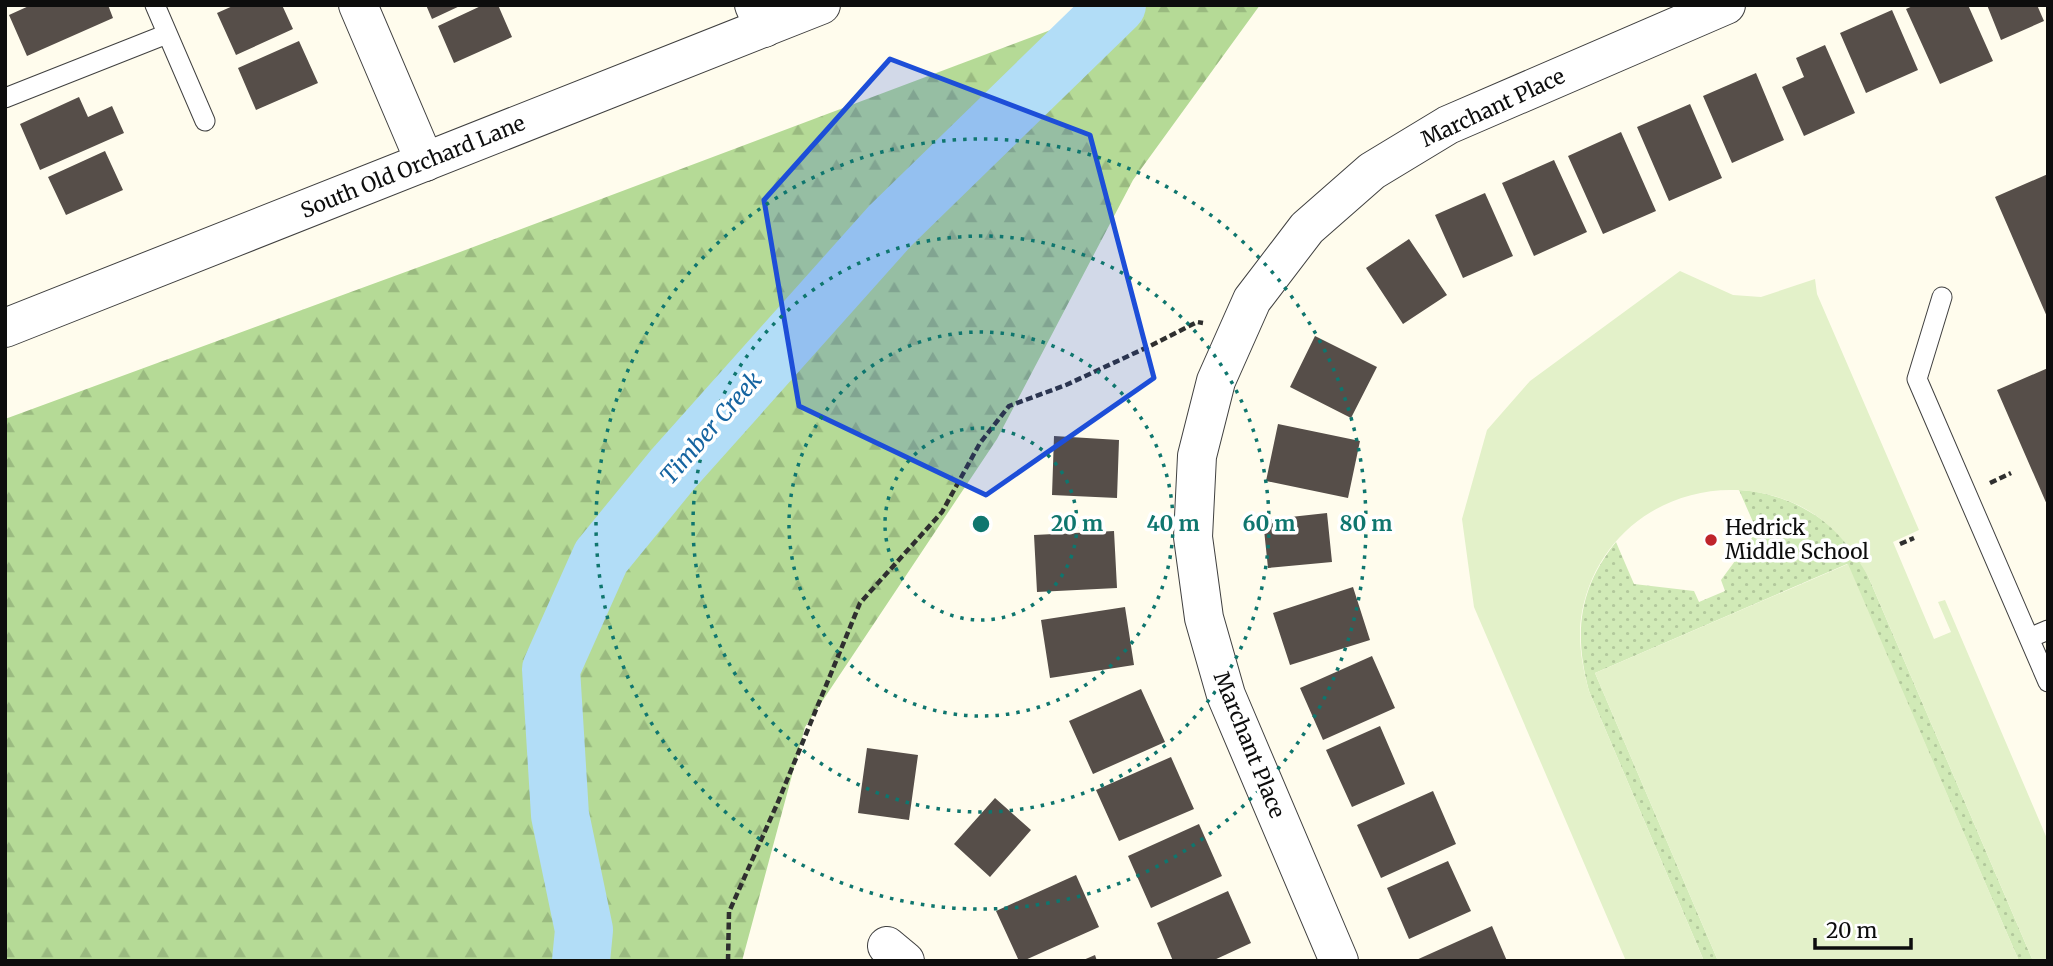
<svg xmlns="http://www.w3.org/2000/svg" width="2053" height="966" viewBox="0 0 2053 966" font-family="Merriweather,serif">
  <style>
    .grass { fill: url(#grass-dots) }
    .forest { fill: url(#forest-firs) }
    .pitch { fill: #e3f1c9 }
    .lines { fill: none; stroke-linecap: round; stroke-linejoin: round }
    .river { stroke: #b2ddf7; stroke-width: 58 }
    .building { fill: #564e49 }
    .service-casing { stroke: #404040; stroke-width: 21 }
    .minor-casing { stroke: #404040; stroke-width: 40 }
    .tertiary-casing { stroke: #404040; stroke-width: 40 }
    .path { stroke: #2f2f2f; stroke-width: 4.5; stroke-dasharray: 7 3.5; stroke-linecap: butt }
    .service { stroke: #fff; stroke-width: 19 }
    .minor { stroke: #fff; stroke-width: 38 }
    .tertiary { stroke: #fff; stroke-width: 38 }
    .marked { fill: #1d4ed8; fill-opacity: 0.2; stroke: #1d4ed8; stroke-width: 5; stroke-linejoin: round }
    .ring { fill: none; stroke: #0f766e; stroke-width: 3.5; stroke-dasharray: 3.5 7 }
    .poi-dot { fill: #bf242b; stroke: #fff; stroke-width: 2.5 }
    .labels { text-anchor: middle; stroke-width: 7; stroke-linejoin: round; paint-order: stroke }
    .street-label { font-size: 21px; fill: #0d0d0d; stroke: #fff }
    .poi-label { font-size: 21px; fill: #0d0d0d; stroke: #fff; text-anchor: start }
    .water-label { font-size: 23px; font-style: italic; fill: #1564a0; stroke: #fff }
    .centre { fill: #0f766e; stroke: #fff; stroke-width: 3.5 }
    .ring-label { font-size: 21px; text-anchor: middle; font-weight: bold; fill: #0f766e; stroke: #fff; stroke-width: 7; stroke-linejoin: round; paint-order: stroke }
  </style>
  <defs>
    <pattern id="grass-dots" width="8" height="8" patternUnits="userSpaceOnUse" patternTransform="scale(1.75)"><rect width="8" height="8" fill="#d1eab7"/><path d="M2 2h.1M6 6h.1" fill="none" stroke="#b2c89c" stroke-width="1.8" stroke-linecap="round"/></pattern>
    <pattern id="forest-firs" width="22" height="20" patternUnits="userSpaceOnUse" patternTransform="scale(1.75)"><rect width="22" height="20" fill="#b5da96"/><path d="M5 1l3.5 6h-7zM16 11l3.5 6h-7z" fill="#9aba80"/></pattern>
  </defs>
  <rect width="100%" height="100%" fill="#fffced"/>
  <!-- grass -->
  <path class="grass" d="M1739,490C1783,492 1828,516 1855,552C1860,559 1864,568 1868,576L2033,961H2019L1847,564L1595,673L1718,961H1704L1589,691C1574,635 1578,589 1616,542L1634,584L1694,591L1699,602L1725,591L1721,580L1757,531Z"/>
  <!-- forest -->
  <path class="forest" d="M1117,5H1260L1133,180L997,439L805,727L742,961H5V419L460,252Z"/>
  <!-- pitch -->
  <path class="pitch" d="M1680,271L1733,295L1761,297L1815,279L1817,294L1919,530L1893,542L1934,639L1951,632L1938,602L1945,600L2048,841V961H2033L1868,576C1851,546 1829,520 1798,505C1708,463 1601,512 1582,612C1577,638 1582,665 1589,691L1704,961H1626L1474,607L1462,519L1487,430L1530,381Z
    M1848,564L2019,961H1718L1595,673Z"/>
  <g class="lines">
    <!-- river -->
    <path class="river" d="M581,961L584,930L560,815L551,669L601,557L673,469L890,226L1117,5"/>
  </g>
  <!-- building -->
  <path class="building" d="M31,5H108L113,18L27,56L9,15Z
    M235,5H282L293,29L236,55L217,13Z
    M426,5H462L432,19Z
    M483,5H498L512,37L454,63L438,26Z
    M1915,5H1968L1993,61L1940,84L1906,9Z
    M1987,5H2037L2044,21L2001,40Z
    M1892,10L1918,70L1866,93L1840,33Z
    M299,41L318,83L256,110L238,68Z
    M1825,45L1855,113L1804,136L1782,87L1804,77L1796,58Z
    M1756,73L1784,140L1732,163L1703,96Z
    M79,97L88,117L112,106L124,133L40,170L20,124Z
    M1690,104L1722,178L1669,201L1637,127Z
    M1621,132L1656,211L1603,234L1568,156Z
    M105,151L123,190L66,215L48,177Z
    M1554,160L1587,232L1534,256L1502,183Z
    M2048,174V319L1995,197Z
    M1485,193L1513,256L1463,278L1435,215Z
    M1409,239L1447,295L1403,324L1366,268Z
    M1315,336L1377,367L1351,418L1290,387Z
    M2048,368V507L1997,390Z
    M1278,424L1360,441L1348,498L1266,481Z
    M1054,436L1119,440L1117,498L1052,495Z
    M1327,513L1332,562L1268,568L1263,520Z
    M1114,531L1117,588L1037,592L1034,535Z
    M1353,587L1370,640L1290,665L1273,613Z
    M1125,607L1134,665L1050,678L1041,620Z
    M1372,656L1395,708L1323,740L1300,688Z
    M1141,689L1165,742L1093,774L1069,721Z
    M1380,726L1405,784L1352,807L1326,750Z
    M867,748L918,755L909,820L858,813Z
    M1171,757L1194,809L1119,841L1096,790Z
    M1433,791L1456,844L1381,878L1357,825Z
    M995,798L1031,830L990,877L954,844Z
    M1199,824L1222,876L1151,908L1128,856Z
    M1448,861L1471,911L1409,939L1387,888Z
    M1076,875L1099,927L1023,961H1019L996,911Z
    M1228,891L1251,943L1212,961H1173L1157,923Z
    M1492,926L1507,961H1414Z
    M1095,955L1097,961H1081Z"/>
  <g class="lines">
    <!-- service casing -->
    <g class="service-casing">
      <path id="service" d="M155,5L205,121
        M5,98L167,34
        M1942,297L1917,379L2048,682
        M2029,638L2048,630"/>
    </g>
    <!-- minor casing -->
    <g class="minor-casing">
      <path id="minor" d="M358,5L425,162
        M754,5L764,28
        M887,946L905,961
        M1339,961L1226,695L1204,618L1193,537L1197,456L1216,381L1252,300L1307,228L1372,171L1448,125L1726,5"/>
    </g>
    <!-- tertiary casing -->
    <g class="tertiary-casing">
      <path id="tertiary" d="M5,328L821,5"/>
    </g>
    <!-- path -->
    <path class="path" d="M1990,483L2011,473
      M1900,544L1914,538
      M728,961L729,912L778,802L860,603L942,512L980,443L1009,406L1066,385L1152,345L1197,322L1203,323"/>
    <!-- service -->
    <use href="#service" class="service"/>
    <!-- minor -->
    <use href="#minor" class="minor"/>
    <!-- tertiary -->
    <use href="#tertiary" class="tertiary"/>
  </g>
  <!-- marked area -->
  <path class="marked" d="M890,59L1090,135L1154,378L986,495L799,406L764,200Z"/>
  <!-- distance rings -->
  <g class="ring">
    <circle cx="981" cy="524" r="96"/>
    <circle cx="981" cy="524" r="192"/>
    <circle cx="981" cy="524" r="288"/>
    <circle cx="981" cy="524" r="385"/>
  </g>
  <!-- markers -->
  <circle class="poi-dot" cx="1711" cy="540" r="7"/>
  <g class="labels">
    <!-- street labels -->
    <g class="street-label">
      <text transform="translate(1493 108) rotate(-25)" y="7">Marchant Place</text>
      <text transform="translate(413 167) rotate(-22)" y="7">South Old Orchard Lane</text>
      <text transform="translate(1249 745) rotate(68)" y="7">Marchant Place</text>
    </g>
    <!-- poi labels -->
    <g class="poi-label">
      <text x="1725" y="535">Hedrick<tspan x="1725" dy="24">Middle School</tspan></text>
    </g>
    <!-- water labels -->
    <g class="water-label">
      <text transform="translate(711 428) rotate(-49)" y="8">Timber Creek</text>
    </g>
  </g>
  <circle cx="981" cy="524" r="10" class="centre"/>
  <g class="ring-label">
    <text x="1077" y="531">20 m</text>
    <text x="1173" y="531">40 m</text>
    <text x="1269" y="531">60 m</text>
    <text x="1366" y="531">80 m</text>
  </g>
  <!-- border -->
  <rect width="2053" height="966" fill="none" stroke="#0d0d0d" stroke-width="14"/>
  <!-- scale -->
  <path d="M1815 938v10h96v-10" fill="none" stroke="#0d0d0d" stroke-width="3.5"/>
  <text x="1826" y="938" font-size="21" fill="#0d0d0d" stroke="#ffffff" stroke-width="5" paint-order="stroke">20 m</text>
</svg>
